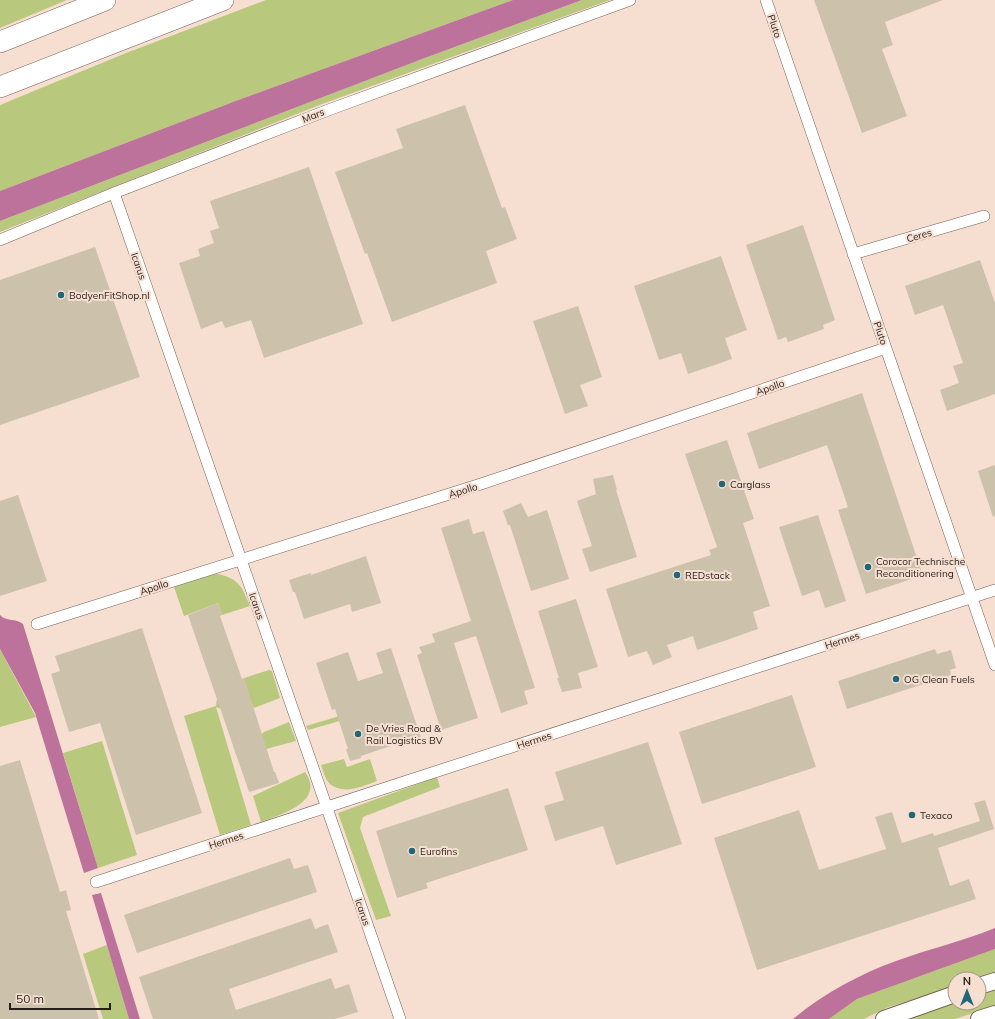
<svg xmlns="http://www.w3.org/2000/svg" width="995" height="1019" viewBox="0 0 995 1019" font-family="Mulish,sans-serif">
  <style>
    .green { fill: #b8c87d }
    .water { fill: #bc729a }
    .building { fill: #ccc2ac }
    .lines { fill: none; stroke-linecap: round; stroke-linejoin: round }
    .street-casing { stroke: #756155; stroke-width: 12 }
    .secondary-casing { stroke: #756155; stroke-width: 18 }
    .highway-casing { stroke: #756155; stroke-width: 22 }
    .street { stroke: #fff; stroke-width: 11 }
    .secondary { stroke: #fff; stroke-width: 16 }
    .highway { stroke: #fff; stroke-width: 21 }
    .poi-dot { fill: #226778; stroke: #f6dfd1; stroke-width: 1.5 }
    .labels { text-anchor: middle; stroke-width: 4; stroke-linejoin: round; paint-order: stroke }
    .street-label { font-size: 10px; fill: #261e19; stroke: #f6dfd1 }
    .poi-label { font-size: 10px; fill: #261e19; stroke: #f6dfd1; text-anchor: start }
  </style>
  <rect width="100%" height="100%" fill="#f6dfd1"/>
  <!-- green -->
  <path class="green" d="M0,0H67L0,28Z
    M266,0H513L233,102L0,191V105L126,53Z
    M582,0H610L322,104L0,232V221L417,61Z
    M214,573C238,578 241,584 250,606L222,615L218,603L184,616L174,587Z
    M0,649L36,717L0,727Z
    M269,670L272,671L280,698L254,708L250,699L221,709L216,707L251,825L220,835L184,716L216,706L217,699L244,678Z
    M370,707L368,713L308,730L306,726Z
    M289,722L296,741L266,749L264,746L236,755L233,745L261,735L264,732Z
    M102,741L137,855L98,868L63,753Z
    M344,759L347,767L370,759L377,781C363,786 343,796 329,783C325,779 323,770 321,765Z
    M305,772C326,802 281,814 261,822L253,796Z
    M437,777L440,787L363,817L360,828L391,916L376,920L338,813Z
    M107,945L129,1019H103L83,954Z
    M995,949V973L975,979H955V986L886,1008L864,1019H829L857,999Z
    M995,989V1006L955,1019H902L955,1002L979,1003V994Z"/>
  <!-- water -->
  <path class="water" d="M513,0H582L417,61L0,221V191L233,102Z
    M0,615C6,622 16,618 23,624L98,868L84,873L35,713L0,649Z
    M101,893L140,1019H129L92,895Z
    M995,928V949L857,999L829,1019H793C823,994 860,974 896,961C929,949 963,941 995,928Z"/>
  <!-- building -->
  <path class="building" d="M814,0H943L885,22L893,45L882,49L907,116L862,133Z
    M465,105L502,208L505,207L517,239L486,251L497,283L392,322L367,253L365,254L335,172L403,148L396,129Z
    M309,167L363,324L264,358L251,320L225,328L222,321L201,329L179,263L200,256L198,249L214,243L210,231L219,228L210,201Z
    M803,225L835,320L823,325L824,329L788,342L786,337L778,340L746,245Z
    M95,247L140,377L0,425V280Z
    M721,256L747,330L725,338L732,359L688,374L681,353L659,360L634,286Z
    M980,260L995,303V394L947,411L940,390L959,383L953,366L963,363L943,305L915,315L905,286Z
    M578,306L602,377L580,385L588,406L565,414L533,321Z
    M862,393L921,570L918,577L866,594L838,510L848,507L827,445L759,469L747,433Z
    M727,440L754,519L743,523L770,606L753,612L758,629L724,641L697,650L693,636L667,645L672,657L653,665L647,651L628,657L606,589L711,555L709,550L717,547L685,454Z
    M995,465V516L993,517L978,471Z
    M613,475L617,490H616L637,557L590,572L582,549L592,546L577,501L596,494L593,479Z
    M18,495L47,581L0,596V501Z
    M521,503L528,517L547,510L569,579L531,591L510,525H508L503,511Z
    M818,515L846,601L825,608L819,590L802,596L779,527Z
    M469,519L473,534L484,531L535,688L524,691L528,704L501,713L476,636L454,643L478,718L441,730L417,655L422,653L419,647L435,642L432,634L471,621L441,528Z
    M366,556L381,603L352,612L350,604L304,619L295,592H293L289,580L311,573V575Z
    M576,599L598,667L578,673L582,688L562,692L557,678H559L538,611Z
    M218,603L222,615L220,616L242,679L244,678L274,772H275L279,783L249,792L188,615Z
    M142,628L202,813L136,835L100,723L69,732L51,674L60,671L55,656Z
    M391,648L421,738L408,742V740L361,756V758L350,761L346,749H348L335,709L332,710L316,663L348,652L358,681L383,673L376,653Z
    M935,649L937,654L951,650L956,668L950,670L951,675L847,709L838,681Z
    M792,695L816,767L702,804L679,732Z
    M648,742L682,844L616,865L603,826L555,841L544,806L564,800L555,772Z
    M20,760L60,892L66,890L71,910L66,911L99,1019H0V766Z
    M508,788L528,850L426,883L428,888L397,898L376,831Z
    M985,800L994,829L938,848L950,886L969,879L976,899L757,970L714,838L799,810L819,870L886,849L875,817L892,812L902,843L933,833L934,836L980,821L974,803Z
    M290,858L294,869L308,865L317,892L137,953L124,915Z
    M311,918L315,929L328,924L338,952L229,989L236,1010L331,978L335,989L349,984L358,1012L335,1019H153L139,977Z"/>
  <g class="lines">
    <!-- street casing -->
    <g class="street-casing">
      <path id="street" d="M766,0L995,665
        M114,193L400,1019
        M0,240L114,193L331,109L630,0
        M853,254L984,216
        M37,624L481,484L886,348
        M96,882L995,590"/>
    </g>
    <!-- secondary casing -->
    <g class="secondary-casing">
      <path id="secondary" d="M979,986L995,981
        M884,1019L955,994
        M979,1019L995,1014"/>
    </g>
    <!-- highway casing -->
    <g class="highway-casing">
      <path id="highway" d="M0,42L105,0
        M0,87L223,0"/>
    </g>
    <!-- street -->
    <use href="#street" class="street"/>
    <!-- secondary -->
    <use href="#secondary" class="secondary"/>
    <!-- highway -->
    <use href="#highway" class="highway"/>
  </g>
  <!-- markers -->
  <g class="poi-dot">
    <circle cx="61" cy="295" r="4"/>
    <circle cx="722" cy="484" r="4"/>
    <circle cx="868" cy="567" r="4"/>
    <circle cx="677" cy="575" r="4"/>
    <circle cx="896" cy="679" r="4"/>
    <circle cx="358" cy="734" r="4"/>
    <circle cx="912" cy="815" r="4"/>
    <circle cx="412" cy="851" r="4"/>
  </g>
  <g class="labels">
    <!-- street labels -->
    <g class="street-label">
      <text transform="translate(775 26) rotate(71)" y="4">Pluto</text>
      <text transform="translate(313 115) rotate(-21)" y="4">Mars</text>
      <text transform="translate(919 235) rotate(-16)" y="4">Ceres</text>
      <text transform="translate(139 266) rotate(71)" y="4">Icarus</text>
      <text transform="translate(881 333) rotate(71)" y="4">Pluto</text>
      <text transform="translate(770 387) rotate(-19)" y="4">Apollo</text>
      <text transform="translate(463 490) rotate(-17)" y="4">Apollo</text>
      <text transform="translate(154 587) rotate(-18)" y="4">Apollo</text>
      <text transform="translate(257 606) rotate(71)" y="4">Icarus</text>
      <text transform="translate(842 640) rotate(-18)" y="4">Hermes</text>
      <text transform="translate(534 740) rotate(-18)" y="4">Hermes</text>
      <text transform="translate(226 840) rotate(-18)" y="4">Hermes</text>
      <text transform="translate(363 912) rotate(71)" y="4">Icarus</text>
    </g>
    <!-- poi labels -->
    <g class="poi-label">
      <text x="69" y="299">BodyenFitShop.nl</text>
      <text x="730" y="488">Carglass</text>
      <text x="876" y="565">Corocor Technische<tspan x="876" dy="12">Reconditionering</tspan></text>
      <text x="685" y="579">REDstack</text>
      <text x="904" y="683">OG Clean Fuels</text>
      <text x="366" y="732">De Vries Road &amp;<tspan x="366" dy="12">Rail Logistics BV</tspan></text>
      <text x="920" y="819">Texaco</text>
      <text x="420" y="855">Eurofins</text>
    </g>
  </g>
  <!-- north arrow -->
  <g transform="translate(967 991)"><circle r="19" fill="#f6dfd1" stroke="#a39287"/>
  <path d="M0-3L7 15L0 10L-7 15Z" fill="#226778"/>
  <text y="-6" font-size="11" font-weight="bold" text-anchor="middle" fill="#261e19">N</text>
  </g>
  <!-- scale -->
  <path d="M10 1003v6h100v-6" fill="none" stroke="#261e19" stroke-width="2"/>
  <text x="16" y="1003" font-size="12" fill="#261e19" stroke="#f6dfd1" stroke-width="3" paint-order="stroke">50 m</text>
</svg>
